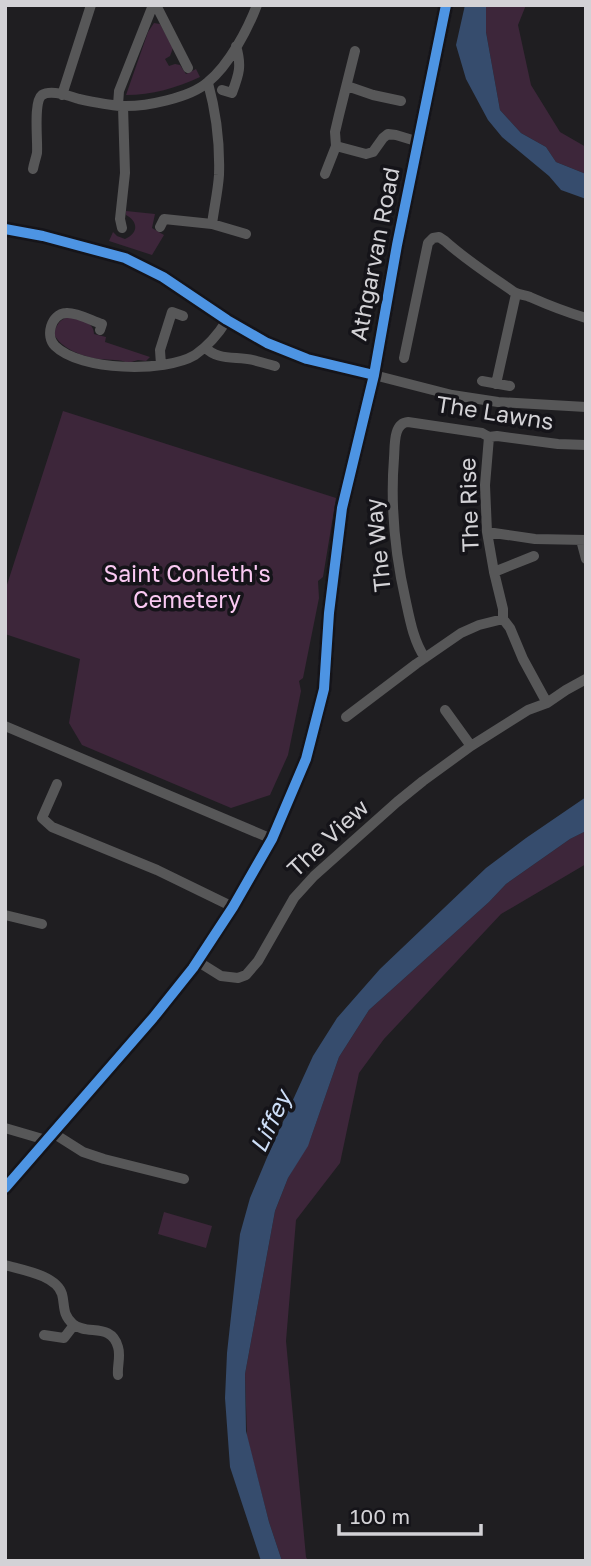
<svg xmlns="http://www.w3.org/2000/svg" width="591" height="1566" viewBox="0 0 591 1566" font-family="'Golos Text',sans-serif">
  <style>
    .green { fill: #3d263a }
    .water { fill: #364c6d }
    .lines { fill: none; stroke-linecap: round; stroke-linejoin: round }
    .minor { stroke: #575758; stroke-width: 10 }
    .major { stroke: #585859; stroke-width: 14 }
    .cycleway-casing { stroke: #151419; stroke-width: 15 }
    .cycleway { stroke: #4d94e3; stroke-width: 10 }
    .labels { text-anchor: middle; stroke-width: 7; stroke-linejoin: round; paint-order: stroke }
    .street-label { font-size: 23px; fill: #d3d2d6; stroke: #151419 }
    .park-label { font-size: 23px; fill: #fac9f2; stroke: #151419 }
    .water-label { font-size: 24px; font-style: italic; fill: #cddef7; stroke: #151419 }
  </style>
  <rect width="100%" height="100%" fill="#1f1e21"/>
  <!-- green -->
  <path class="green" d="M486,5H526L518,25L531,85L560,132L586,147V174L556,162L546,147L521,133L500,110L486,32Z
    M154,23L160,24L173,48L170,56L165,59L169,66L175,64L180,65L186,74L196,69L200,77C176,88 152,95 126,95L148,32Z
    M126,211L155,214L152,228L164,235L152,255L109,241L113,232L117,236L125,239C139,233 138,221 126,215Z
    M72,316C81,320 94,322 94,334L106,337L105,342L150,357L146,361L138,360L128,363C120,359 109,360 99,359C84,357 61,349 54,334C57,323 60,319 72,316Z
    M63,411L336,498L323,577L318,581L319,598L303,678L299,681L301,691L288,755L270,795L231,808L82,745L69,723L80,659L5,634V591Z
    M586,831V864L501,914L384,1039L359,1073L340,1163L296,1220L286,1341L306,1557L308,1561H282L269,1522L247,1437L245,1374L275,1211L288,1178L310,1140L339,1057L369,1010L489,902L506,884L570,839Z
    M164,1212L212,1226L206,1248L158,1234Z"/>
  <!-- water -->
  <path class="water" d="M465,5H486V32L500,110L521,133L546,147L556,162L586,174V199L561,190L549,176L502,137L488,120L466,79L456,45Z
    M586,797V831L570,839L506,884L489,902L369,1010L339,1057L308,1146L288,1178L275,1211L245,1374L246,1431L269,1522L282,1561H261L230,1467L225,1398L227,1353L240,1234L250,1198L271,1148L313,1056L337,1018L380,969L486,868L526,838Z"/>
  <g class="lines">
    <!-- minor -->
    <path class="minor" d="M156,5L188,68
      M208,83C216,112 220,144 219,175C218,191 214,208 212,224
      M347,86L373,95L401,101
      M222,90L232,93C239,74 242,66 236,46
      M62,95L91,5
      M118,105L119,91L153,5
      M336,146L366,154L373,152L383,138L388,134L396,135L419,142
      M33,169C34,163 36,158 37,153C38,141 33,102 42,95C51,89 70,96 79,99C93,102 107,105 121,106C145,107 190,98 208,82C229,65 248,29 257,5
      M325,174L336,146L335,132L339,115L355,51
      M160,227L164,219L212,224L246,234
      M122,228L120,219L125,173L123,106
      M5,229L43,236L125,258L163,277L227,320L263,341L292,354L452,395L498,402L586,407
      M100,330L102,324C92,321 77,312 66,313C51,314 45,336 55,346C80,371 165,373 195,355C208,346 219,333 227,320
      M205,347C217,361 236,356 253,360C260,362 268,364 275,366
      M404,358L428,243L433,238L439,237L445,241C466,260 491,276 514,292C519,295 525,295 530,297C548,305 566,312 586,318
      M161,365L160,350L172,312L183,316
      M482,381L510,386
      M496,384L516,294
      M489,437L485,485L487,532L494,572L503,609V619L510,628L523,659L547,703
      M487,532L535,539L586,540
      M581,540L586,559
      M494,572L534,556
      M425,658C414,642 410,621 406,602C395,554 390,508 394,458C395,446 393,423 408,422L482,433L489,437L497,436L558,444L586,445
      M445,710L471,746
      M346,717L416,664L461,633L479,625L503,619
      M5,726L272,839
      M57,784L42,818L52,827L157,870L233,907
      M5,915L42,924
      M197,961L221,976L238,978L246,975L258,961L294,898L314,876L397,802L423,781L471,746L528,710L547,703L566,690L586,679
      M5,1128L46,1140
      M53,1133L83,1152L104,1159L184,1179
      M5,1265C22,1270 56,1275 62,1294C65,1305 62,1315 73,1324C87,1336 111,1322 118,1347C121,1356 117,1366 118,1375
      M44,1335L64,1338L74,1325"/>
    <!-- major -->
    <path class="major" d="M5,1188L153,1018L193,968L233,907L272,839L306,759L324,689L329,613L342,508L374,375L397,245L446,5"/>
    <!-- cycleway casing -->
    <g class="cycleway-casing">
      <path id="cycleway" d="M5,229L43,236L125,258L163,277L227,320L267,343L307,359L374,375
        M5,1188L153,1018L193,968L233,907L272,839L306,759L324,689L329,613L342,508L374,375L397,245L446,5"/>
    </g>
    <!-- cycleway -->
    <use href="#cycleway" class="cycleway"/>
  </g>
  <g class="labels">
    <!-- street labels -->
    <g class="street-label">
      <text transform="translate(375 254) rotate(-79)" y="8">Athgarvan Road</text>
      <text transform="translate(495 413) rotate(9)" y="8">The Lawns</text>
      <text transform="translate(469 505) rotate(-92)" y="8">The Rise</text>
      <text transform="translate(378 545) rotate(-96)" y="8">The Way</text>
      <text transform="translate(328 838) rotate(-43)" y="8">The View</text>
    </g>
    <!-- park labels -->
    <g class="park-label">
      <text x="187" y="582">Saint Conleth's<tspan x="187" dy="26">Cemetery</tspan></text>
    </g>
    <!-- water labels -->
    <g class="water-label">
      <text transform="translate(271 1122) rotate(-65)" y="8">Liffey</text>
    </g>
  </g>
  <!-- border -->
  <rect width="591" height="1566" fill="none" stroke="#d3d2d6" stroke-width="14"/>
  <!-- scale -->
  <path d="M339 1524v10h142v-10" fill="none" stroke="#d3d2d6" stroke-width="3.5"/>
  <text x="350" y="1524" font-size="21" fill="#d3d2d6" stroke="#151419" stroke-width="5" paint-order="stroke">100 m</text>
</svg>
